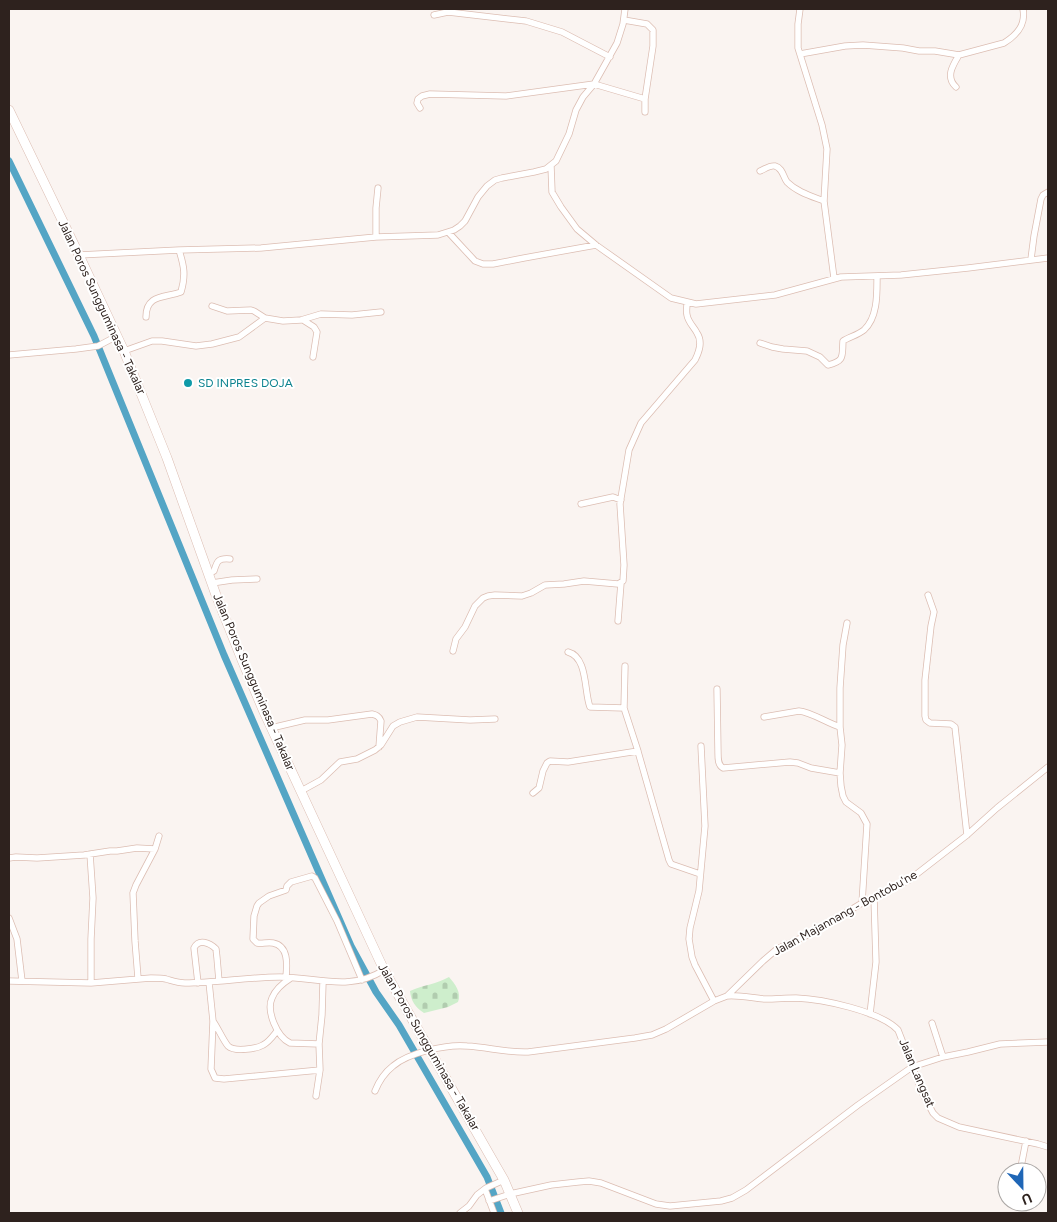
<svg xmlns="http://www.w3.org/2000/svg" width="1057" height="1222" viewBox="0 0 1057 1222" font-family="Figtree,sans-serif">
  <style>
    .cemetery { fill: url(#cemetery-stones) }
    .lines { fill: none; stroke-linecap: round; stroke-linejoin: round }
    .canal { stroke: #54a5c5; stroke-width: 7 }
    .minor-casing { stroke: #dcbdb2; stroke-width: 7 }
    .trunk-casing { stroke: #dcbdb2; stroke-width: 10 }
    .minor { stroke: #fff; stroke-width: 5.5 }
    .trunk { stroke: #fff; stroke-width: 9 }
    .culture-dot { fill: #0f9aa8; stroke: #fff; stroke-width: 2 }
    .labels { text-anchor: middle; stroke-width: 4; stroke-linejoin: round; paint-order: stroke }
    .street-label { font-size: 12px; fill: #2e221e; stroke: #fff }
    .culture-label { font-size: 12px; fill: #0d838f; stroke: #fff; text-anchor: start }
  </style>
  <defs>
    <pattern id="cemetery-stones" width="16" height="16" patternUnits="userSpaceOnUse" patternTransform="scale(1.25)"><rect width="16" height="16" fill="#ceeecc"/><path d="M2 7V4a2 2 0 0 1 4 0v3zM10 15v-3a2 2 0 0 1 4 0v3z" fill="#b1ccaf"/></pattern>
  </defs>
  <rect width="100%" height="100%" fill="#faf4f1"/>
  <!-- cemetery -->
  <path class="cemetery" d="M449,977C455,984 462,993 458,1002L448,1007L424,1013C415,1007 411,1001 410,991C423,985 437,984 449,977Z"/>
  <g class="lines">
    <!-- canal -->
    <path class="canal" d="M9,161L94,336L224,655L351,946L376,992L399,1025L487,1177L501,1213"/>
    <!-- minor casing -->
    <g class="minor-casing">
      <path id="minor" d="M800,9L798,24V48L822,125L827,149L824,201L834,278
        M434,15L448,12L526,21L562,32L610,57
        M624,20L647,24L653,30V46L645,99V112
        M800,54L845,46L863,45L903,48L919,51H935L959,55
        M956,87C945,77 953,65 959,55L1004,43C1017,35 1026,25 1023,9
        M420,108L417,103L418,99L422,96L430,94L506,96L594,84L645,99
        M551,166L552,192L561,207L577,229L596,245L671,298L696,304L775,295L841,277L901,275L968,268L1048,258
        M760,171C765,169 770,165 775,166C783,168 783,177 787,182C797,192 811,196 824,201
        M449,233L475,261L483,264H493L524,258L596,245
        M376,237V208L378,188
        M79,255L179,250L261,248L376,237L438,235L454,230L460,226L465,221L478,197L487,186L495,180L502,178L534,172L546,169L556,161L569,134L576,110L583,97L594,84L617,43L623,24L625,9
        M1031,259L1034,236L1041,199L1043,195L1048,192
        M212,306L227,311L251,310L254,311L265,318
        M146,317C146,294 165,298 181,292C186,275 184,266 179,250
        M303,320L314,327L317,332L313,357
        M760,343L772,347L783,349L807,351L820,357L828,365C845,361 842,356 843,341C849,337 858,335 864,330C878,317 877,293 877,276
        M124,351L152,341H162L196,346L212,344L239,337L265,318L283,321L301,320L321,314L352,315L381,312
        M9,355L76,349L98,346L117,336
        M581,504L613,497L621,500
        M209,574L214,571C217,561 218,558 230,559
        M212,583L232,580L257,579
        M928,595L934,612L931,626L925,680V716L926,720L930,723L951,724L955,727L967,835
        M618,621L621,583
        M847,623L843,645L840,688V727L842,745L840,773L841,786L843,796L846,802L861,813L867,824L862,903
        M453,651L456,639L465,627L475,606L483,598L488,596L495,595L522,596L531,593L545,585L564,584L584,581L618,584L623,581L624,565L620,504L629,450L641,423L695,360C699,352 703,342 697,333C694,327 688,322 687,315C686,311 687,307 687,303
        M568,652C588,657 584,692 590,707L624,708L637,748L669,860L671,864L700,874
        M717,689L718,753C718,759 718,765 723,768L790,762L798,763L811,768L840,773
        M624,708L625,666
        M764,717L799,711C811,712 827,723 840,727
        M271,728L305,720H328L372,714C376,715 379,716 381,721L379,747
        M701,746L705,826L699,891L690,928L689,939L692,957L695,965L714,1001
        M301,791L321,780L340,762L357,759L375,750L381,745L393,726L400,722L417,717L470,720L495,719
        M533,793L539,788L543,771L547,763L550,761L568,762L638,751
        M155,849L159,836
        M90,854L93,898L91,939V983
        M9,858L16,857L37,858L84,855L110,851H117L137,848L155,849L136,885L133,893L135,941L138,978
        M9,918L17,939L22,981
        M286,977C287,965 289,946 273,943C267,942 262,944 257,943L253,939L254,916L257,906L259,903L269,896L286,890L287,886L291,882L312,876L315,878L337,921L362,980
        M291,978C283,983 275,990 272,998C266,1011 277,1037 290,1043L319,1044L320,1070L316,1096
        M9,981L91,983L151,978C156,978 161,978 166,979C173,981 178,983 185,983C216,983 248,977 280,977C316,977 350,992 384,970
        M209,982L213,1021L211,1069L215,1078L224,1079L320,1070
        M198,983L194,948C199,938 210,943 216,949L217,958L219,981
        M727,996C740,995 752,998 765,999C776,999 786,998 796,998C822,999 880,1011 898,1030L923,1094L933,1113L938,1118L959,1127L1038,1144L1048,1147
        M870,1014L876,962L874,897
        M213,1021C218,1028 223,1040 228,1046C234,1052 256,1049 263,1045C269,1042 273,1036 277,1031
        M932,1023L943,1057
        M319,1044L322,1015L323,982
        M375,1091C379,1081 384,1073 393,1066C408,1053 446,1044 467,1046C487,1047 508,1053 528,1052L635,1038L652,1035L666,1029L714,1001L727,996L763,961L777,949L812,933L862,903L909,880L967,835L997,808L1048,767
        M1020,1172L1026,1141
        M485,1189L494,1213
        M489,1201L510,1194L551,1185L578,1182L589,1181L601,1183L656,1204L670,1206L721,1201L732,1198L746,1190L858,1105L912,1067L943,1057L968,1052L1000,1044L1048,1042
        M460,1213L469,1206L477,1195L486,1188L504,1180"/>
    </g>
    <!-- trunk casing -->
    <g class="trunk-casing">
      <path id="trunk" d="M9,110L79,255L124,351L167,458L216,595L242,660L264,712L384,970L489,1154L504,1180L518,1213"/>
    </g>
    <!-- minor -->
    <use href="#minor" class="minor"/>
    <!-- trunk -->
    <use href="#trunk" class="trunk"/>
  </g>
  <!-- markers -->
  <circle class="culture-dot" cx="188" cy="383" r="5"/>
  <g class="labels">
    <!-- street labels -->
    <g class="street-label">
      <text transform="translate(102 307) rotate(65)" y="4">Jalan Poros Sungguminasa - Takalar</text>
      <text transform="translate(254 682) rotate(67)" y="4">Jalan Poros Sungguminasa - Takalar</text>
      <text transform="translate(845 913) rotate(-29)" y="4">Jalan Majannang - Bontobu'ne</text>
      <text transform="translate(429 1047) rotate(60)" y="4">Jalan Poros Sungguminasa - Takalar</text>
      <text transform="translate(917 1073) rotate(67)" y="4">Jalan Langsat</text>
    </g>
    <!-- culture labels -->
    <g class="culture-label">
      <text x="198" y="387">SD INPRES DOJA</text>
    </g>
  </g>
  <!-- border -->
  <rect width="1057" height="1222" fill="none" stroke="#2e221e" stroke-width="20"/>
  <!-- north arrow -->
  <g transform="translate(1022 1187) rotate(158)"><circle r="24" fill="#ffffff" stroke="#aba7a5"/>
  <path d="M0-4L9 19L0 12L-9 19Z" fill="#1f66b6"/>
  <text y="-8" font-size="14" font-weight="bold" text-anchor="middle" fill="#2e221e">U</text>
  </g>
</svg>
